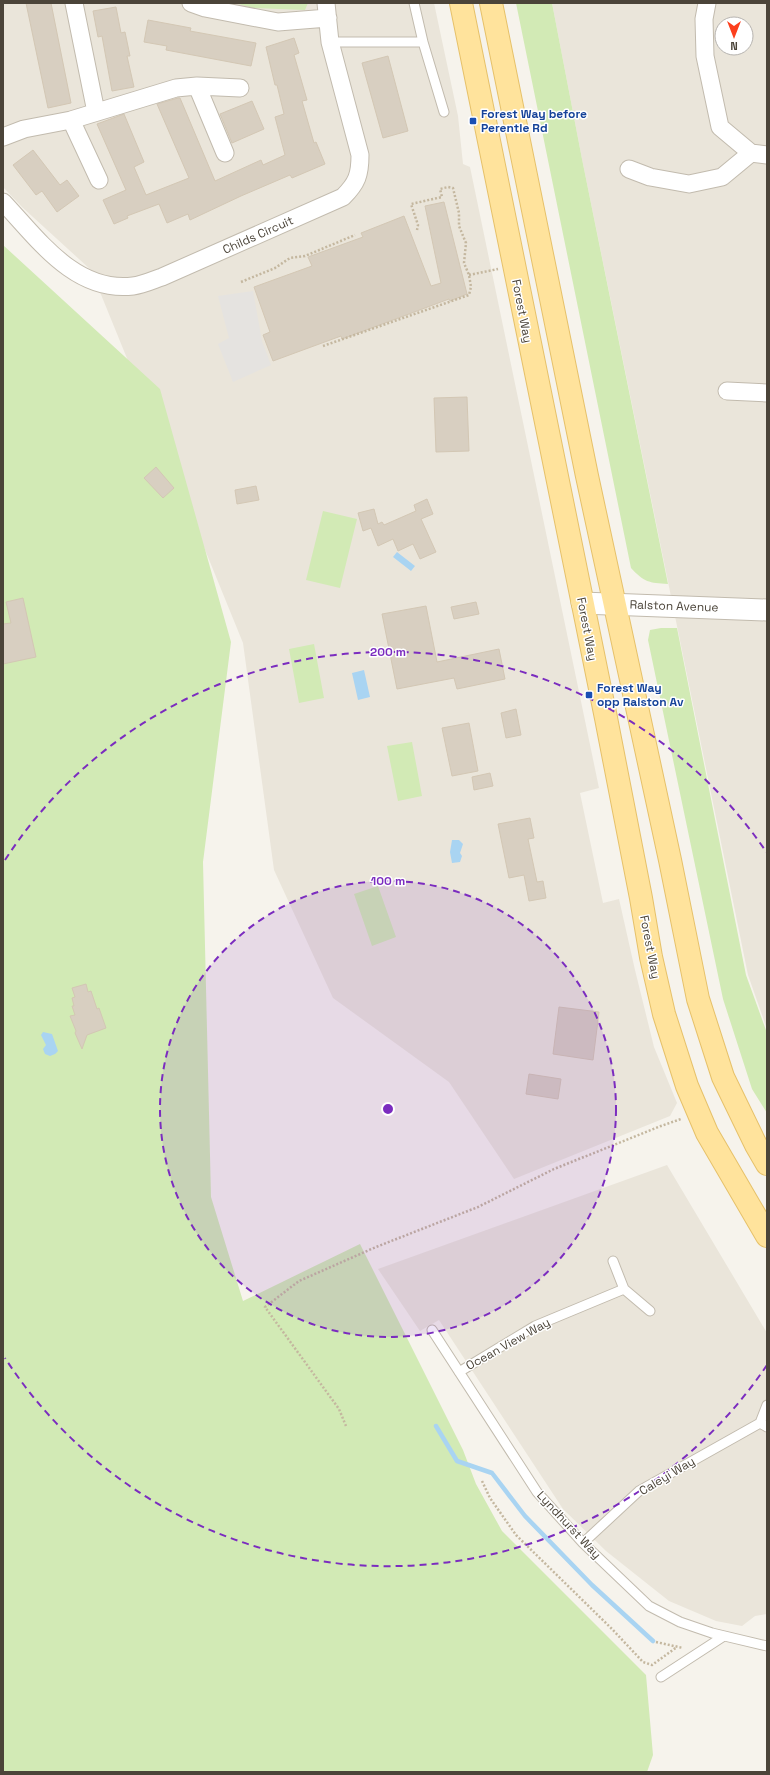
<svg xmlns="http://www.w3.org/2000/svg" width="770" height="1775" viewBox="0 0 770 1775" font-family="'Space Grotesk',sans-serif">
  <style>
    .residential { fill: #eae5da; fill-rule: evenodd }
    .green { fill: #d2eab5 }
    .parking { fill: #e5e3e0 }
    .water { fill: #a9d4f2 }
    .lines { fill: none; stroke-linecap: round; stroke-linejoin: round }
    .stream { stroke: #a9d4f2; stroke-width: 4.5 }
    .building { fill: #d8cfc1; stroke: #d3c7b4 }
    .service-casing { stroke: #c2bbae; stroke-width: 11 }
    .minor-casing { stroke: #c2bbae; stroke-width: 19 }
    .tertiary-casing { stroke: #c2bbae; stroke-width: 23 }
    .primary-casing { stroke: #e6c16a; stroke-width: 24 }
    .path { stroke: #c4b79f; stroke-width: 2.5; stroke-dasharray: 2 2; stroke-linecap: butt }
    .service { stroke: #fff; stroke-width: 9 }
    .minor { stroke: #fff; stroke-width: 17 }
    .tertiary { stroke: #fff; stroke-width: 21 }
    .primary { stroke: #ffe39c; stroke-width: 22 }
    .ring { fill: none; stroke: #7b2cbf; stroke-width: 2; stroke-dasharray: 7 5 }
    .transit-dot { fill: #1a4fb4; stroke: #fff; stroke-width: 1.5 }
    .labels { text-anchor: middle; stroke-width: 3; stroke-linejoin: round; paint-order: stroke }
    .transit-label { font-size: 12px; font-weight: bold; fill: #164399; stroke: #fff; text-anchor: start }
    .street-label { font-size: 12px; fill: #4b4439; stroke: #fff }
    .centre { fill: #7b2cbf; stroke: #fff; stroke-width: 2 }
    .ring-label { font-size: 12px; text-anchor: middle; font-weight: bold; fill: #7b2cbf; stroke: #fff; stroke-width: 3; stroke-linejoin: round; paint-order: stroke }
  </style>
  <rect width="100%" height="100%" fill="#f6f3ec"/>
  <!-- residential -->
  <path class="residential" d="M3,3H434L458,116L463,164L470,167L599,788L580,793L603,903L619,899L635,970L654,1047L677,1103L670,1116L514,1179L449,1082L333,998L274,870L243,643L91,270L22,207L3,187Z
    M552,3H767V1029L748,975L582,159ZM722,24H746V48H722Z
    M667,1165L767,1333V1614L755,1616L742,1626L716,1621L669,1601L606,1551L563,1509L439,1320L420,1331L378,1269Z"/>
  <!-- green -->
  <path class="green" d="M235,3H308L305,10L253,8Z
    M516,3H552L582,159L668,584C649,583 644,582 631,568Z
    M3,245L160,389L231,642L203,862L211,1197L243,1301L360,1244L463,1450L476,1484L502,1531L646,1675L653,1755L647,1772H3Z
    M323,511L357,519L340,588L306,580Z
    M661,628H677L746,975L767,1033V1113L752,1089L723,999L648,640L650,630Z
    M314,644L324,698L299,703L289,649Z
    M412,742L422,796L398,801L387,746Z
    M378,886L396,937L372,946L354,894Z"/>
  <!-- parking -->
  <path class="parking" d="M253,291L262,341L271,365L233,382L218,344L229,338L218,296Z"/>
  <!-- water -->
  <path class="water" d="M397,552L415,566L411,571L393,557Z
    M364,670L370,697L358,700L352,673Z
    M452,840H459L463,844L460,853L462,856L460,862L452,863L450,852Z
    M43,1032L52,1034L58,1051L55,1054L50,1056L45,1054L43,1049L46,1045L41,1035Z"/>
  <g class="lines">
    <!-- stream -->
    <path class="stream" d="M436,1426L457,1461L492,1473L525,1516L592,1585L653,1641"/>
  </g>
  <!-- building -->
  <path class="building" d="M26,3H51L71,103L48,108Z
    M116,7L121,33L125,32L130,56H127L134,87L112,91L102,36L98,37L93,11Z
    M148,20L191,28L190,31L256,43L251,66L166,50L167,46L144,42Z
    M294,38L299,53L294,55L307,100L302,101L314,143L316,142L325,164L292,178L290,175L241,196L190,220L188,214L167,223L159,204L127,216L128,218L114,224L103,200L126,190L97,124L124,114L144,162L134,167L146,195L189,178L157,104L178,98H180L215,181L261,160L263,165L285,155L275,117L284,114L277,85H275L266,47Z
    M388,56L408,131L383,138L362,63Z
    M252,101L264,129L232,143L220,114Z
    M33,150L60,185L67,180L79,196L57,212L42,191L36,195L13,165Z
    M444,202L467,294L450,301L449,299L342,339L341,336L273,361L263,335L270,332L254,287L312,266L308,257L363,237L361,233L404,216L431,286L441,283L425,206Z
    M467,397L469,451L436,452L434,398Z
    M156,467L174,488L163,498L144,478Z
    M256,486L259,500L237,504L235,490Z
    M427,499L433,514L421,519L436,552L420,559L413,544L398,551L393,539L378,546L371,528L363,531L358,513L374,509L378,524L382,522L384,525L416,511L414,505Z
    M23,598L36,657L3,664V624L11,623L6,602Z
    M476,602L479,614L454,619L451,607Z
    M426,606L437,662L499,649L505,679L457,689L454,678L397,689L382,614Z
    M516,709L521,735L506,738L501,713Z
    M469,723L478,771L452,776L442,728Z
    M490,773L493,786L474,790L472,777Z
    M530,818L534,838L528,839L537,882L543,881L546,898L529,901L524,875L509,878L498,824Z
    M86,984L88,992L91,991L97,1009L99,1008L106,1028L87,1035L82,1049L75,1033L76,1031L70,1016L75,1015L72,1006H74L72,998L75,997L72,988Z
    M559,1007L599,1012L593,1060L553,1054Z
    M529,1074L561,1079L558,1099L526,1094Z"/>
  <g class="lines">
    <!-- service casing -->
    <g class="service-casing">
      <path id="service" d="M414,3L423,42L444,112
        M330,42H423
        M613,1261L624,1289L650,1311
        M432,1330L537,1492L583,1543L649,1606L680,1622L712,1633L767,1646
        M459,1372L535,1326L624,1289
        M767,1405L760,1423L767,1427
        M583,1543L639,1491L760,1423
        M661,1677L724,1636"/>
    </g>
    <!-- minor casing -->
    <g class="minor-casing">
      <path id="minor" d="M74,3L96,112
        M191,3L205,8L278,22L328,18
        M707,3L704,19L705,56L720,127L751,153L767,155
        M197,86L225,153
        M71,120L99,180
        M3,137L24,129L71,120L176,88L197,86L240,88
        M629,169L650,177L689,184L722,177L751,153
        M3,202C38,239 75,293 133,286C143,285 153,280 162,277L343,197C357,183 360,175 360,155L330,42L326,3
        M727,391L767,393"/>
    </g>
    <!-- tertiary casing -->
    <g class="tertiary-casing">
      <path id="tertiary" d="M582,603L767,610"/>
    </g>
    <!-- primary casing -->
    <g class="primary-casing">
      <path id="primary" d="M461,3L606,718L641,898L651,957L664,1014L687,1086L707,1133L767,1236
        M491,3L587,476L670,860L698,999L723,1077L756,1145L767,1164"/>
    </g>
    <!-- path -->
    <path class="path" d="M469,275L498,269
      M241,282L275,268L290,258L305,256L355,235
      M323,346L469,295L471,287L469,275L464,263L466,243L459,226V213L453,188L448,187L440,189L442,197L411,204L418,225L417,230
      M346,1426L339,1409L265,1307L299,1281L376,1247L478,1207L554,1169L661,1126L681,1119
      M482,1481L490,1498L516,1535L612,1629L643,1662L652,1665L677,1647
      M656,1642L683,1648"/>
    <!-- service -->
    <use href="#service" class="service"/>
    <!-- minor -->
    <use href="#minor" class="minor"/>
    <!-- tertiary -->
    <use href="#tertiary" class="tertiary"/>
    <!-- primary -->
    <use href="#primary" class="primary"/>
  </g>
  <!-- distance rings -->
  <circle cx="388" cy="1109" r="228" fill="#7b2cbf" fill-opacity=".12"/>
  <g class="ring">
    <circle cx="388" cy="1109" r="228"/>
    <path d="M767 1365A457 457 0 0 1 5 1358M5 860A457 457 0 0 1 767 853"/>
  </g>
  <!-- markers -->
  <g class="transit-dot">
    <rect x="469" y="117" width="8" height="8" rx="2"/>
    <rect x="585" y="691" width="8" height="8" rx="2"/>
  </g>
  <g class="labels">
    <!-- transit labels -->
    <g class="transit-label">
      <text x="481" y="118">Forest Way before<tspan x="481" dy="14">Perentie Rd</tspan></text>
      <text x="597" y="692">Forest Way<tspan x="597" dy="14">opp Ralston Av</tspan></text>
    </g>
    <!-- street labels -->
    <g class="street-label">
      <text transform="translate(258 235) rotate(-24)" y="4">Childs Circuit</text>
      <text transform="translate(522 311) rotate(79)" y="4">Forest Way</text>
      <text transform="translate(674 606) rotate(2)" y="4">Ralston Avenue</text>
      <text transform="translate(587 629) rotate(79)" y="4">Forest Way</text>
      <text transform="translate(650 947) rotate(79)" y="4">Forest Way</text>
      <text transform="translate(508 1344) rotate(-29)" y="4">Ocean View Way</text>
      <text transform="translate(667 1476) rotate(-31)" y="4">Caleyi Way</text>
      <text transform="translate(569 1525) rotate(47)" y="4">Lyndhurst Way</text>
    </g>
  </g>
  <circle cx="388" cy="1109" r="6" class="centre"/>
  <g class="ring-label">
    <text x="388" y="656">200 m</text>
    <text x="388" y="885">100 m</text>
  </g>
  <!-- border -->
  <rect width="770" height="1775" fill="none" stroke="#4b4439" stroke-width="8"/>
  <!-- north arrow -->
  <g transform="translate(734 36) rotate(180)"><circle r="19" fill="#ffffff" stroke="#b7b4b0"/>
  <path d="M0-3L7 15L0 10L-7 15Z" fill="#fc3f1d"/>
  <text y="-6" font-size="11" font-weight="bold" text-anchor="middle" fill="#4b4439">N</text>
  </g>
</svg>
